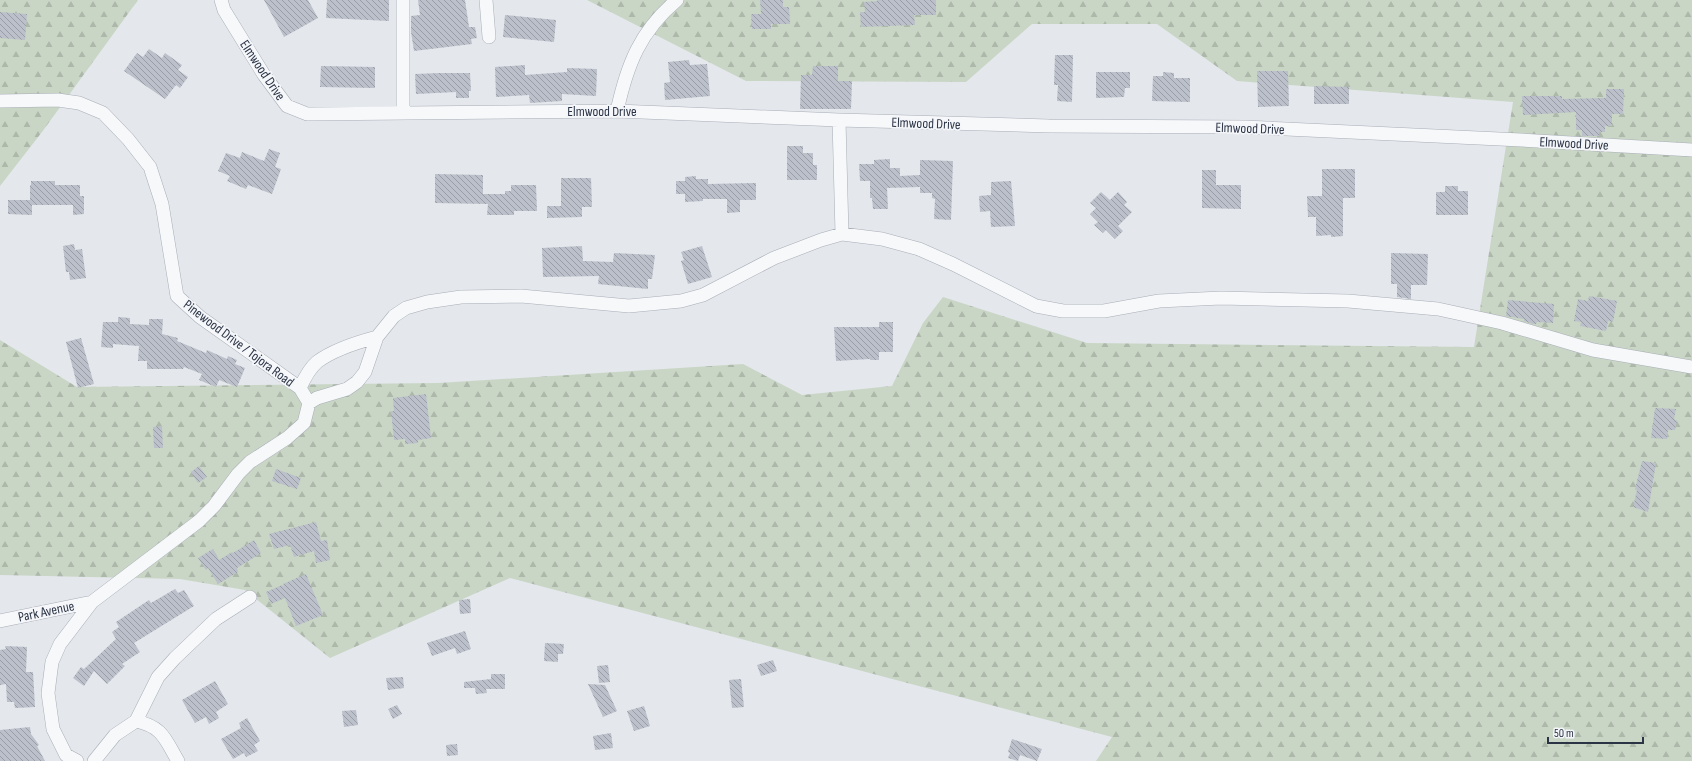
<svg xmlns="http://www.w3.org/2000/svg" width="1692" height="761" viewBox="0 0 1692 761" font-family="'Sofia Sans Condensed',sans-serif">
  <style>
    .forest { fill: url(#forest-firs) }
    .building { fill: url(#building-back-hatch) }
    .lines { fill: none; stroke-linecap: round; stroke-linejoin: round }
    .street-casing { stroke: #a9aeb7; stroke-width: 14 }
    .street { stroke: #f7f8fa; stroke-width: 13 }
    .labels { text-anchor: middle; stroke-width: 3.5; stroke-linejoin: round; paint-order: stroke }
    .street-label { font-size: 14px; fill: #2b3445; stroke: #f4f6f9 }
  </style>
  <defs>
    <pattern id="forest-firs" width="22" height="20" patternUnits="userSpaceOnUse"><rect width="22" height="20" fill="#c9d6c5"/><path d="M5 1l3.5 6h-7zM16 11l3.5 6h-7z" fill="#adb8ab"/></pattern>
    <pattern id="building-back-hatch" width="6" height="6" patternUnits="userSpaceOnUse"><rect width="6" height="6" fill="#bbc0ca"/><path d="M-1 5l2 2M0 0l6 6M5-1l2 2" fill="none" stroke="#989da6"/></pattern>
  </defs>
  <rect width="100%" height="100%" fill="#e4e7ec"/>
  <!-- forest -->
  <path class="forest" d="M0,0H138L42,132L0,186Z
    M587,0H1692V761H1096L1112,737L510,578L330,658L245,590L180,579L0,575V340L77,387L438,383L743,364L802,395L892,386L923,323L943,297L1087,343L1474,347L1513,102L1237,81L1157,24H1032L966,82L746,81Z"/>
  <!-- building -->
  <path class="building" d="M264,0H308L318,18L284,37Z
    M327,0H389V21L326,18Z
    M418,0H465L469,27H475L477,38L471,39L472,44L414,51L411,32V16L420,15Z
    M760,0H783V7H789L790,24H771V29H752L751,14H761Z
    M877,0H936V15H914L915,25L861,27L860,12H865L864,2L877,1Z
    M0,12L27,14L25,40L0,38Z
    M505,15L556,20L554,42L503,37Z
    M149,49L162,58L165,53L182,65L178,70L188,77L180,88L176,85L165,99L124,71L137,53L143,57Z
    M1055,55H1073L1072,102L1057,101L1058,85H1054Z
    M689,60L690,65L707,64L710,96L665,100L664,83L670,82L668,62Z
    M525,65V75L567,72V68L597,69L596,96L562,94V101L530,103L529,95L496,97L495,67Z
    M321,66L375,67V88L320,87Z
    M813,66H838V81H852L851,109H800L801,75H812Z
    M1257,71H1288L1289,106L1258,107Z
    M1096,72H1130V88H1125L1124,97L1096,98Z
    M1163,72L1174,73V78H1190V102L1152,101L1153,76H1163Z
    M440,73H470L471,91H469V98H456V92L416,94L415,74Z
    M1314,86L1349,87V104H1314Z
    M1606,89H1624L1623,114H1612V126H1605V132H1599V136H1582V130H1576V112L1523,115L1522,96H1562V99L1606,98Z
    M787,146H803V153H813V165H817V180H787Z
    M269,149L280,153L275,167L281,169L272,194L248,185L246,189L227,181L230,176L218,171L226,153L240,158L242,152L264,161Z
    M890,159V168H900V176L920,175V160L953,161L951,220L934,219L935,199L932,198V193H920V187L887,188L888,209H873L872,198H870V181H860L859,164H874V160Z
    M1322,169H1355V198H1343V236L1331,237V235L1316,236V217H1308L1307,196H1322Z
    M1202,170H1216V185H1241V209L1202,208Z
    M435,174L483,175V194H505V191H511V185H536L537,211H514V215H487L488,204L435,203Z
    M696,176V179H708V184L756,183V200H740V212L727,213V199H703V201L685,202V194H676V181H685V177Z
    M561,178H591L592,207H582V217L547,218V206H561Z
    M31,181H55V185H80V196H84V214L73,215V205H32V215L8,214V200H30V185H31Z
    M1011,181L1015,226L991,227L990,211L980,212L979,196L991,195V182Z
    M1445,186H1458V191H1468V215H1436V192H1445Z
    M1101,192L1110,200L1118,192L1127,202L1124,205L1132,212L1118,226L1123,231L1115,239L1106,230L1103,233L1094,225L1098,222L1090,214L1096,208L1090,203Z
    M74,244L75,250L82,249L86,278L70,280L69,272H66L63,246Z
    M582,246L583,261L613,262L614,253L655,255L652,279H648V289L598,284L599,276L543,277L542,248Z
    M702,246L712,277L688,284L681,261L684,260L681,252Z
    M1391,253L1428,254L1427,285H1411V299L1397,297V284H1391Z
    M1589,296L1617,301L1613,322L1608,321L1606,331L1580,326L1581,322L1574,321L1578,299L1588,301Z
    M1508,300L1554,304L1553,323L1537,322L1536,324H1533L1524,321V319L1506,316Z
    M118,317L130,318V324L149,325V319H163L162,334L178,338L177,341L206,353L207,350L227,359L228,356L237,360L235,364L245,368L237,387L219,380L216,387L199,380L202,374L184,367L183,369H147V361H138L139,346L113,344V348L101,347L103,322H118Z
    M879,322H893V352H879V360H870V359L836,361L834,327H879Z
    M81,338L94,384L78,388L66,342Z
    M426,394L431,438L418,440V443L405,444V439L394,440L391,411H394L393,398Z
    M1655,408L1676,409L1674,419L1677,421L1675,430H1668L1667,439L1651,438Z
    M162,426L163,448H154L153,427Z
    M1642,461L1656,463L1648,512L1633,507L1637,490L1635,489Z
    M199,466L207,477L198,483L191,472Z
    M276,469L301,478L297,489L272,481Z
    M316,522L321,541L327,540L330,560L316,563L314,551L294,557L290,545L274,549L269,534Z
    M254,540L261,553L237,568L238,572L218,584L208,568L206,570L198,558L213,549L219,560L232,552L233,553Z
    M306,574L323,615L296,626L285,598L271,604L266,592L282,585L284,587L283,584Z
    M175,589L178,593L184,590L194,606L134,643L140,652L122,664L125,666L107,684L94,671L84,686L73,678L81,667L84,669L116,639L112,632L119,627L116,622L149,600L151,603Z
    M470,599L471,613L460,614L459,600Z
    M465,631L471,649L457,654L455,648L432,656L427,643Z
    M545,643L564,644L563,654H558V662L544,661Z
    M5,646L27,647L26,672H33L35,707L15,708L14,702H7L6,684L0,685V650L6,649Z
    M773,660L777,671L761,676L757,665Z
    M608,665L610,682L599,683L597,666Z
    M491,674H505V689H486L487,693L476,694L475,688H464V682L491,679Z
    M403,677L404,688L388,690L386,678Z
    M741,679L744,707L732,708L729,680Z
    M215,681L228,704L216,712L219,718L209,724L206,717L195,723L182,700Z
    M588,684L605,685L617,711L603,717Z
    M397,705L402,714L393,719L388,709Z
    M644,706L650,726L634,731L627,711Z
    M356,710L358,725L344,727L342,711Z
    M247,718L260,741L254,745L258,751L246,757L244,753L233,759L221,739L241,728L239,723Z
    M30,727L31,734L39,745L37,746L45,761H0V730Z
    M611,733L613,748L595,750L593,736Z
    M1012,739L1042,749L1037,761L1020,755L1018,761L1008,758L1010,753L1008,752Z
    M457,744L458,755L447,756L446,745Z"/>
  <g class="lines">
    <!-- street casing -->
    <g class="street-casing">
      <path id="street" d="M221,0L224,10L264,75L287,106L307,114L617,111L839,120L1049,126L1245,127L1521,140L1692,150
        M403,0V113
        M486,0L489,37
        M0,101L58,100L79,103L103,113L128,139L150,167L162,204L177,296L200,317L300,388L309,403
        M617,111C627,65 640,31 677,0
        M839,120L842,234
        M300,388C304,379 309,369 317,362C333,350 358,342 377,337
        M0,621L92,602
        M136,721L158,677L175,658L216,619L250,597
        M77,761L66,755L53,729L48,693L52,662L60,644L92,602L199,521L214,506L238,474L250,462L287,438L304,423L309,403L317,398L347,389L357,382L365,372L377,337L394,316L406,308L427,302L461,297L521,296L629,306L681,301L703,295L774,258L821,240L842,234L882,239L919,249L953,264L1036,306L1063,311H1104L1159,301L1221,298L1348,301L1438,309L1502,323L1593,350L1692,367
        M94,761L115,735L136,721C163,727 165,739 178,761"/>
    </g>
    <!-- street -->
    <use href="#street" class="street"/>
  </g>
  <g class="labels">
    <!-- street labels -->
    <g class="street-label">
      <text transform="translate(263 70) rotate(56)" y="5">Elmwood Drive</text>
      <text x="602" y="116">Elmwood Drive</text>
      <text transform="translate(926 123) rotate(2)" y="5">Elmwood Drive</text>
      <text transform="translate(1250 128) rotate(2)" y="5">Elmwood Drive</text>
      <text transform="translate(1574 143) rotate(3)" y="5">Elmwood Drive</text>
      <text transform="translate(239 343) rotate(37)" y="5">Pinewood Drive / Tojora Road</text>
      <text transform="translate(46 611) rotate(-12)" y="5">Park Avenue</text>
    </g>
  </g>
  <!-- scale -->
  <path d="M1548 737v6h95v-6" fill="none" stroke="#2b3445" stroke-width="2"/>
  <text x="1554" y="737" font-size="12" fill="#2b3445" stroke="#f4f6f9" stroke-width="3" paint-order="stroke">50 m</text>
</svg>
